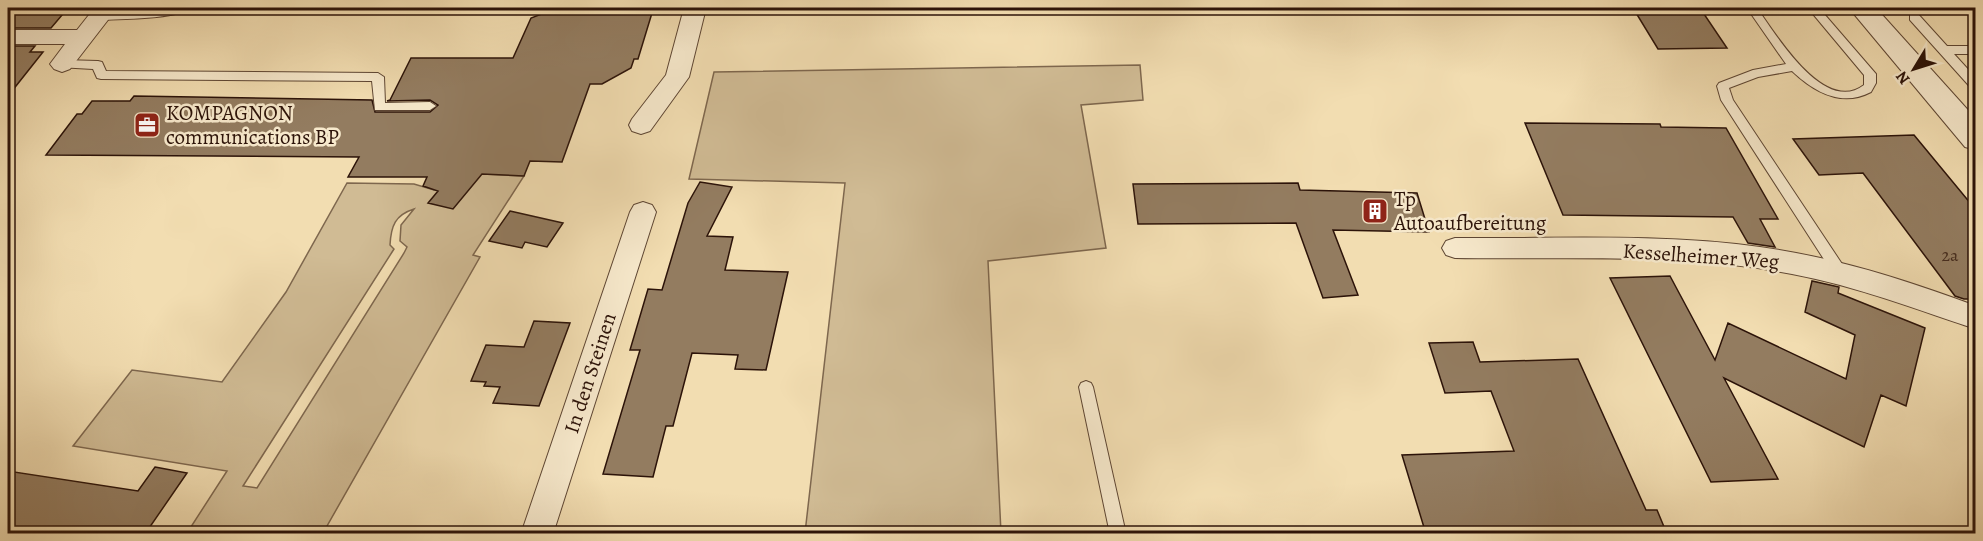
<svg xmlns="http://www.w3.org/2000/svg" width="1983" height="541" viewBox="0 0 1983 541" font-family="Alegreya,serif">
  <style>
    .green { fill: #d0bb94; stroke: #7e674e; stroke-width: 1.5; fill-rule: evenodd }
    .building { fill: #937c60; stroke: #2c1309; stroke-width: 1.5 }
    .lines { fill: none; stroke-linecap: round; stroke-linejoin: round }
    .service-casing { stroke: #5e4633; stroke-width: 2 }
    .minor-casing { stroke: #5e4633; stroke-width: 2 }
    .tertiary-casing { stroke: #5e4633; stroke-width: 2 }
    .service { fill: #f7e9cc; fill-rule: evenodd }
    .minor { fill: #f7e9cc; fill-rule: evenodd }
    .tertiary { fill: #f7e9cc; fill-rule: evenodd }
    .labels { text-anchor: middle; stroke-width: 5; stroke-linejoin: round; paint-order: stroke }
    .number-label { font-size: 18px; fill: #462d1f }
    .poi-label { font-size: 21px; fill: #2c1309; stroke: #f7e9cc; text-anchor: start }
    .street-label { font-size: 21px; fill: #2c1309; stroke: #f7e9cc }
  </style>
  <rect width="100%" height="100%" fill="#f2ddb1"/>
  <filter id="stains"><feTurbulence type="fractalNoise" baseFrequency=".00333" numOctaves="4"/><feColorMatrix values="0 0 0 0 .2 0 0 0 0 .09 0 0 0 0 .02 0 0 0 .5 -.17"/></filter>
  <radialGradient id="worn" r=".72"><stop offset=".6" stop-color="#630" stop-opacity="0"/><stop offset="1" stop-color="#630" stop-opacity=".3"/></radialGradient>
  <!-- green -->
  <path class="green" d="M1140,65L1143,100L1081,105L1106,248L988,261L1001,533H805L845,183L689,179L714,72Z
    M482,174L524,176L473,255L480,257L323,533H187L227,471L73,446L132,370L222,382L286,292L347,183L414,184L434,190ZM414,209L401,225L400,241L407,247L404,253L257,488L243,486L394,249L390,245C391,226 395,215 414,209Z"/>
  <!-- building -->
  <path class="building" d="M8,8H68L51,28H8Z
    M549,8H649L647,13H652L638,59H634L631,68L602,84H590L562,162L530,161L524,176L482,174L453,209L428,203L438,191L423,186L427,177H348L359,157L46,155L77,114H82L92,101H130L134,96L372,100L375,112H430L438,105L430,100L387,101L390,100L411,58H513L531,18L547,12Z
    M1633,8H1700L1727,48L1658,49Z
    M8,46H35L30,52H43L8,96Z
    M1525,123L1660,124L1661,127L1726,128L1778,219H1760L1775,247L1748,243L1733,217L1563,215Z
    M1914,135L1976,210V299H1964L1955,296L1863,173L1819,175L1793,139Z
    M700,182L732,187L707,236L733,237L725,270L788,272L766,370L735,369L738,355L692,353L673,426H666L653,477L603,474L640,350H630L648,289L662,290L688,203Z
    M1298,183L1300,190L1417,193L1429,232L1333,230L1358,295L1323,298L1296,223L1138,224L1133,184Z
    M510,211L563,223L547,247L525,242L522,248L489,241Z
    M1670,276L1715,360L1728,323L1846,379L1855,335L1805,312L1812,281L1839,287L1838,293L1925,328L1906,406L1881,395L1864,447L1724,378L1778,479L1711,482L1610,278Z
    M534,321L570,323L539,406L493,403L500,387L484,386L486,382L471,381L486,345L524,347Z
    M1473,342L1480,362L1578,359L1646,510H1657L1667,534H1426L1402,455L1514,451L1491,391L1445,393L1429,343Z
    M155,467L187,473L145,534H8V471L138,491Z"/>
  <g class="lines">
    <!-- service casing -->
    <g class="service-casing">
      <path id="service" d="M168,8H191C178,19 120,19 100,20L94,16L100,12L151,10Z
        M1747,8H1757C1775,33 1824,116 1864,85V75L1808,8H1819L1876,74V83L1871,92C1841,108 1813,91 1792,71L1758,77L1729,88L1733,100L1846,270L1848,274L1846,278H1836L1721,100L1717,86L1719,83L1753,70L1786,64Z
        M1914,13L1918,14L1947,46H1976V54H1954L1976,78V90L1972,89L1910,20V14Z
        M62,60L98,61L102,62L106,71L378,73L384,77L385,103L430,102L436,106L430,110H375L372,81L101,79L97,78L93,69L58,67L56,64Z
        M1086,381L1091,383L1093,387L1126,534H1110L1079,387L1081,383Z"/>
    </g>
    <!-- minor casing -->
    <g class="minor-casing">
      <path id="minor" d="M684,8H706L689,77L650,131L641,134L632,131L629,125L632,119L666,75Z
        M100,9L108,11L111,16L70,69L62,72L54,69L50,64L65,44H8V30H77L92,11Z
        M643,202L652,205L656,212L553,534H521L630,212L634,205Z
        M1455,238C1557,239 1659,233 1760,247C1834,257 1906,280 1976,306V329C1915,309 1856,286 1792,274C1681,252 1567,260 1455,258L1446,255L1442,248L1446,241Z"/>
    </g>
    <!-- tertiary casing -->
    <g class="tertiary-casing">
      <path id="tertiary" d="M1849,8H1876L1976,119V150L1965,147Z"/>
    </g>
    <!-- service -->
    <use href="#service" class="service"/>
    <!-- minor -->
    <use href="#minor" class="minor"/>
    <!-- tertiary -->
    <use href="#tertiary" class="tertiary"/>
  </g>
  <!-- icons -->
  <defs>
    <g id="office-square" transform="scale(1.35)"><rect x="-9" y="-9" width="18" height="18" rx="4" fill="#8f2418" stroke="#f7e9cc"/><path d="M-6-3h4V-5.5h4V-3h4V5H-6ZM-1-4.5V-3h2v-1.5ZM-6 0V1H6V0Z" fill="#fff"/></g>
    <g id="building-square" transform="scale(1.35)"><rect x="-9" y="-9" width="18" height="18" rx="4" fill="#8f2418" stroke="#f7e9cc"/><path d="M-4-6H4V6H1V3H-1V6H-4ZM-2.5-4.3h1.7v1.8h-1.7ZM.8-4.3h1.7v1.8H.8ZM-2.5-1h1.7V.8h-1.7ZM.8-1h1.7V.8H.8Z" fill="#fff"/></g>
  </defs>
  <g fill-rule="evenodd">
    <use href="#office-square" x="147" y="125"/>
    <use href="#building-square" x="1375" y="211"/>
  </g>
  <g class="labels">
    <!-- number labels -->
    <g class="number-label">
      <text x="1950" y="261">2a</text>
    </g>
    <!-- poi labels -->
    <g class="poi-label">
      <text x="166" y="120">KOMPAGNON<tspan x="166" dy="24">communications BP</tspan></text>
      <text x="1394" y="206">Tp<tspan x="1394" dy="24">Autoaufbereitung</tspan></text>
    </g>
    <!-- street labels -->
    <g class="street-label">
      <text transform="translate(1701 256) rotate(4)" y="7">Kesselheimer Weg</text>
      <text transform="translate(590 373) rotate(-72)" y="7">In den Steinen</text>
    </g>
  </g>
  <!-- margin -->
  <rect width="1983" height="541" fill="none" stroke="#f2ddb1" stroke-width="30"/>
  <rect x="9" y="9" width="1965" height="523" fill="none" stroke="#2c1309" stroke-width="3"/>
  <rect x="15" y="15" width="1953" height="511" fill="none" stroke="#2c1309" stroke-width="1.5"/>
  <!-- north arrow -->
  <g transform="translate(1914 69) rotate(232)" stroke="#f7e9cc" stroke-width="4.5" paint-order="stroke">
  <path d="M0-4.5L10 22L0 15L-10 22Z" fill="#2c1309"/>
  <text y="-9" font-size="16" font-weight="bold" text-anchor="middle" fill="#2c1309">N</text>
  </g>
  <rect width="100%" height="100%" filter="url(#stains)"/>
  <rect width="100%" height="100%" fill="url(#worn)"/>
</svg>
